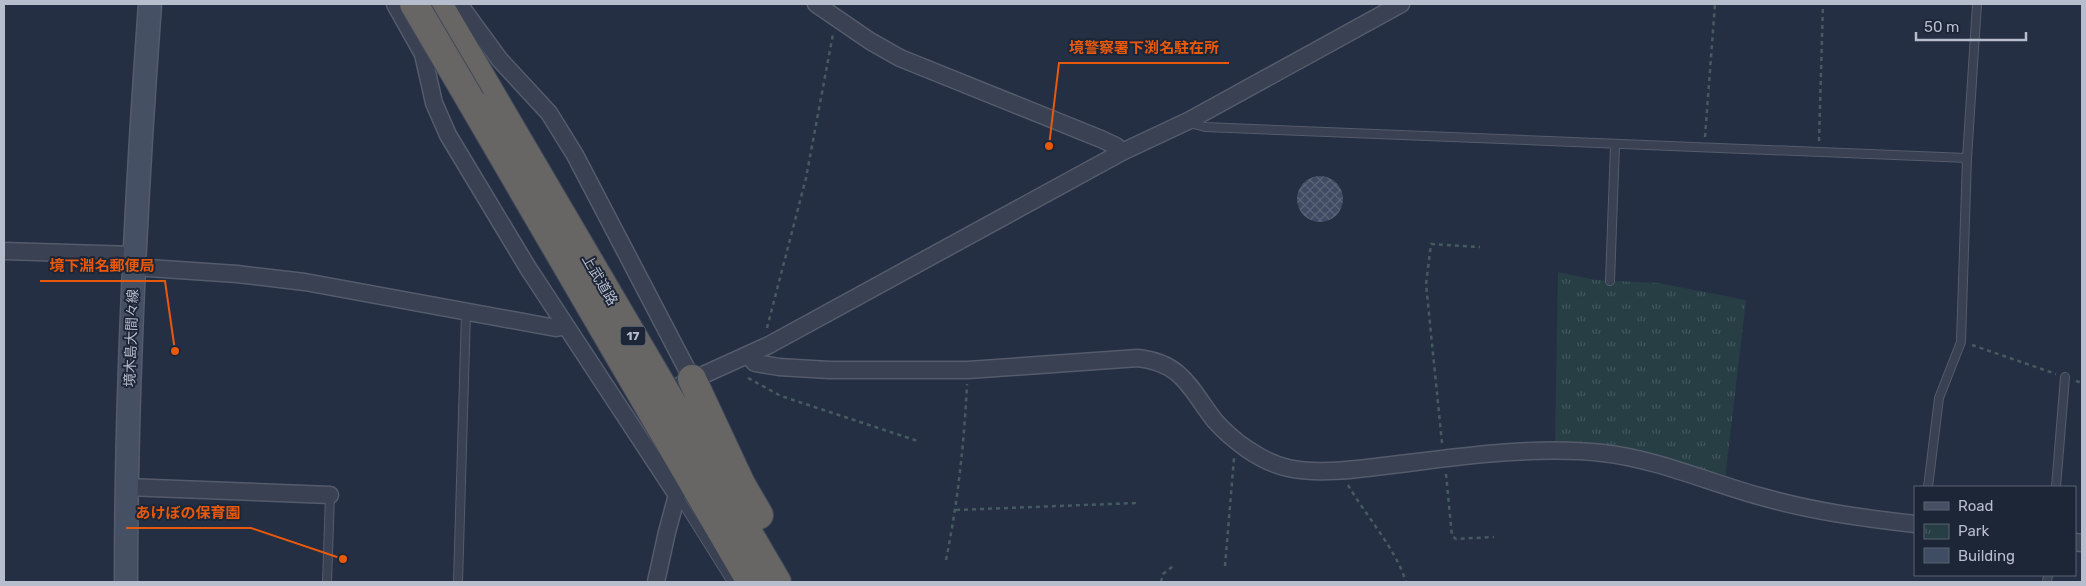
<svg xmlns="http://www.w3.org/2000/svg" width="2086" height="586" viewBox="0 0 2086 586" font-family="Rubik,'Noto Sans JP',sans-serif">
  <style>
    .park { fill: url(#park-tufts) }
    .building { fill: url(#building-cross-hatch) }
    .lines { fill: none; stroke-linecap: round; stroke-linejoin: round }
    .service-casing { stroke: #545c6c; stroke-width: 10 }
    .minor-casing { stroke: #545c6c; stroke-width: 19 }
    .secondary-casing { stroke: #545c6c; stroke-width: 25 }
    .trunk-casing { stroke: #404959; stroke-width: 30 }
    .path { stroke: #455b60; stroke-width: 2.5; stroke-dasharray: 4 4; stroke-linecap: butt }
    .service { stroke: #394152; stroke-width: 8 }
    .minor { stroke: #394152; stroke-width: 16 }
    .secondary { stroke: #465065; stroke-width: 22 }
    .trunk { stroke: #686664; stroke-width: 28 }
    .trunk-bridge-casing { stroke: #404959; stroke-width: 30; stroke-linecap: butt }
    .trunk-bridge { stroke: #686664; stroke-width: 28 }
    .labels { text-anchor: middle; stroke-width: 4; stroke-linejoin: round; paint-order: stroke }
    .shield { fill: #1d2637; stroke: #88909f; stroke-width: 1 }
    .shield-label { font-size: 12px; font-weight: bold; fill: #b6bdcc }
    .street-label { font-size: 14px; fill: #b6bdcc; stroke: #1d2637 }
    .leader { fill: none; stroke: #e8590c; stroke-width: 2 }
    .callout-dot { fill: #e8590c; stroke: #1d2637; stroke-width: 2 }
    .callout-label { font-size: 15px; text-anchor: middle; font-weight: bold; fill: #e8590c; stroke: #1d2637; stroke-width: 4; stroke-linejoin: round; paint-order: stroke }
  </style>
  <defs>
    <pattern id="park-tufts" width="24" height="20" patternUnits="userSpaceOnUse" patternTransform="scale(1.25)"><rect width="24" height="20" fill="#263e44"/><path d="M3 7l-1-3M5 7V3M7 7l1-3M15 17l-1-3M17 17v-4M19 17l1-3" fill="none" stroke="#43585e"/></pattern>
    <pattern id="building-cross-hatch" width="8" height="8" patternUnits="userSpaceOnUse" patternTransform="scale(1.25)"><rect width="8" height="8" fill="#404c63"/><path d="M0 0l8 8M0 8l8-8" fill="none" stroke="#596478"/></pattern>
  </defs>
  <rect width="100%" height="100%" fill="#242f43"/>
  <!-- park -->
  <path class="park" d="M1558,272L1596,280L1658,283L1746,300L1725,479L1555,444Z"/>
  <!-- building -->
  <path class="building" d="M1297 199a23 23 0 1 1 46 0a23 23 0 1 1-46 0Z"/>
  <g class="lines">
    <!-- service casing -->
    <g class="service-casing">
      <path id="service" d="M1190,120L1194,124L1205,127L1967,158
        M1610,281L1615,145
        M1928,487L1939,398L1961,342L1967,158L1977,4
        M2056,487L2065,377
        M678,496L732,582
        M327,582L330,495
        M458,582L466,313
        M2047,582L2048,575"/>
    </g>
    <!-- minor casing -->
    <g class="minor-casing">
      <path id="minor" d="M395,4L423,54L434,103L448,135L528,268L677,495L667,532L656,582
        M459,4L500,60L549,113L575,155L692,379
        M816,4L870,41L900,58L1101,139L1116,146L1122,152
        M4,251L134,255
        M134,267L237,274L305,282L556,328L566,326
        M748,355L755,363L779,367L829,370H968L1138,358C1183,363 1190,389 1215,421C1233,441 1261,462 1288,468C1323,476 1372,467 1408,463C1470,455 1541,446 1603,453C1656,459 1708,482 1759,496C1811,511 1862,518 1915,524
        M679,386L769,345L1122,152L1190,120L1401,4
        M126,487L330,495
        M2075,542L2082,543"/>
    </g>
    <!-- secondary casing -->
    <g class="secondary-casing">
      <path id="secondary" d="M126,582C126,389 136,196 150,4"/>
    </g>
    <!-- trunk casing -->
    <g class="trunk-casing">
      <path id="trunk" d="M438,4L777,582
        M471,101L751,582
        M692,379L741,484L759,515"/>
    </g>
    <!-- path -->
    <path class="path" d="M1705,137L1715,4
      M1819,141L1823,4
      M767,328L806,178L833,34
      M1972,345L2056,374
      M748,378L781,396L918,441
      M2076,381L2082,383
      M1442,443L1426,284L1431,244L1480,247
      M1446,474L1452,536L1456,539L1494,537
      M1348,485C1366,516 1396,549 1406,582
      M956,510L1136,503
      M946,560C958,501 964,444 967,384
      M1225,566L1234,458
      M1161,582L1163,574L1173,566"/>
    <!-- service -->
    <use href="#service" class="service"/>
    <!-- minor -->
    <use href="#minor" class="minor"/>
    <!-- secondary -->
    <use href="#secondary" class="secondary"/>
    <!-- trunk -->
    <use href="#trunk" class="trunk"/>
    <!-- trunk-bridge casing -->
    <g class="trunk-bridge-casing">
      <path id="trunk-bridge" d="M414,4L471,101"/>
    </g>
    <!-- trunk-bridge -->
    <use href="#trunk-bridge" class="trunk-bridge"/>
  </g>
  <g class="labels">
    <!-- shield labels -->
    <rect class="shield" x="620.5" y="326.5" width="25" height="19" rx="4"/>
    <g class="shield-label">
      <text x="633" y="340">17</text>
    </g>
    <!-- street labels -->
    <g class="street-label">
      <text transform="translate(600 280) rotate(60)" y="5">上武道路</text>
      <text transform="translate(131 338) rotate(-88)" y="5">境木島大間々線</text>
    </g>
  </g>
  <!-- callouts -->
  <path class="leader" d="M1049 146L1059 63H1229M175 351L165 281H40M343 559L251 528H126"/>
  <g class="callout-dot">
    <circle cx="1049" cy="146" r="5"/>
    <circle cx="175" cy="351" r="5"/>
    <circle cx="343" cy="559" r="5"/>
  </g>
  <g class="callout-label">
    <text x="1144" y="53">境警察署下渕名駐在所</text>
    <text x="102" y="271">境下淵名郵便局</text>
    <text x="188" y="518">あけぼの保育園</text>
  </g>
  <!-- border -->
  <rect width="2086" height="586" fill="none" stroke="#b6bdcc" stroke-width="10"/>
  <!-- legend -->
  <rect x="1914" y="486" width="162" height="90" fill="#1d2637" stroke="#5a6273"/>
  <rect x="1924" y="502" width="25" height="8" fill="#465065" stroke="#5a6273"/>
  <text x="1958" y="511" font-size="15" fill="#b6bdcc">Road</text>
  <rect x="1924" y="524" width="25" height="15" fill="url(#park-tufts)" stroke="#5a6273"/>
  <text x="1958" y="536" font-size="15" fill="#b6bdcc">Park</text>
  <rect x="1924" y="548" width="25" height="15" fill="#404c63" stroke="#5a6273"/>
  <text x="1958" y="561" font-size="15" fill="#b6bdcc">Building</text>
  <!-- scale -->
  <path d="M1916 32v8h110v-8" fill="none" stroke="#b6bdcc" stroke-width="2.5"/>
  <text x="1924" y="32" font-size="15" fill="#b6bdcc" stroke="#1d2637" stroke-width="4" paint-order="stroke">50 m</text>
</svg>
